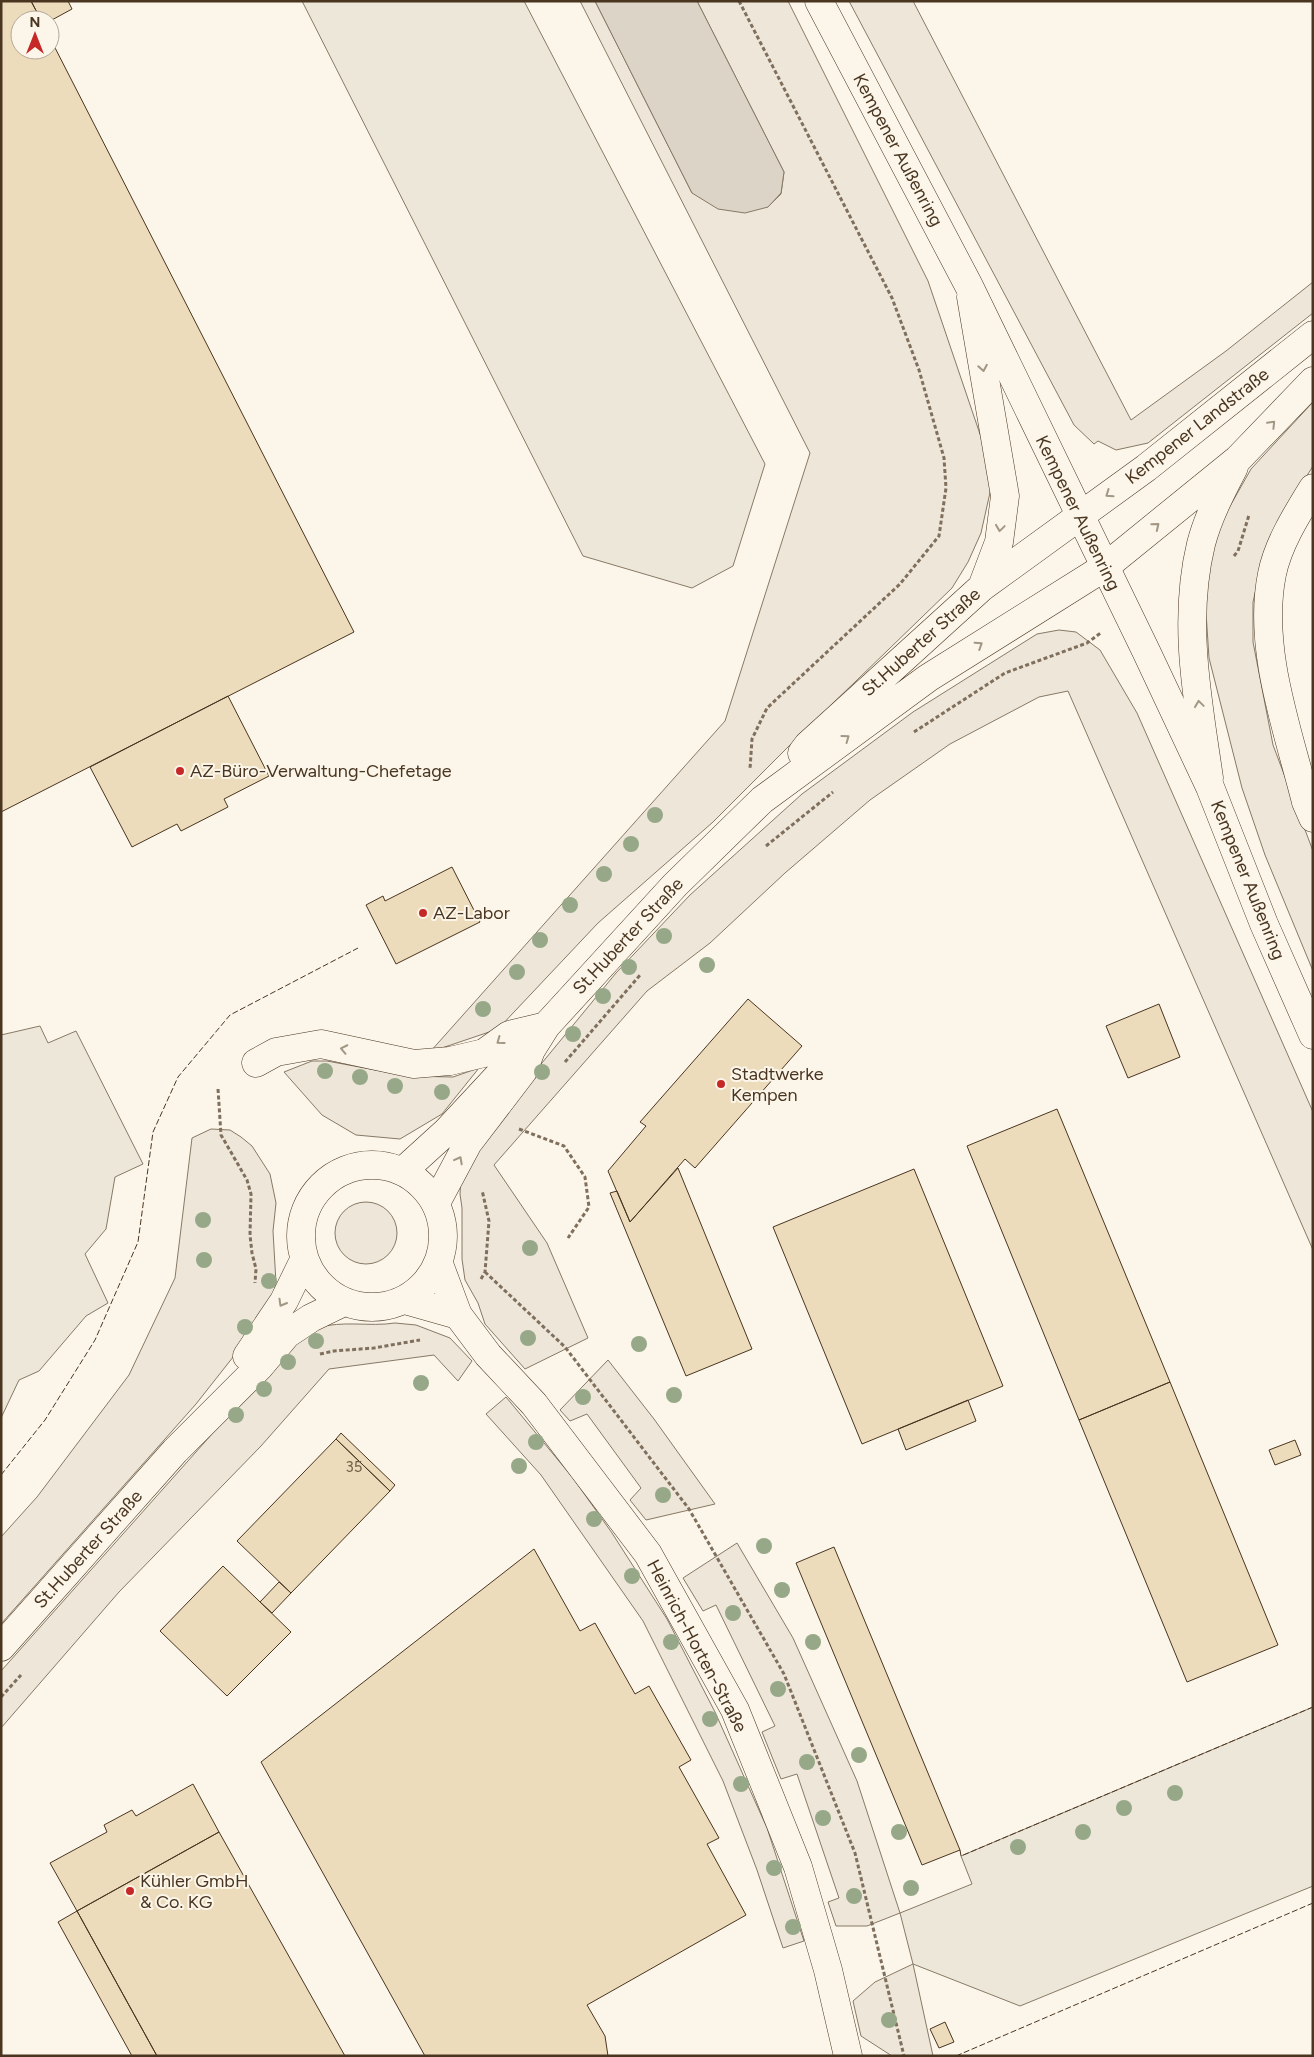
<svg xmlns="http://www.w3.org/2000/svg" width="1314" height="2057" viewBox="0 0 1314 2057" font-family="Figtree,sans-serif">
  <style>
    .green { fill: #ede6d9; stroke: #887966 }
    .parking { fill: #ede7d9; stroke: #887966 }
    .water { fill: #dcd4c6; stroke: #887966 }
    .building { fill: #ecdcbc; stroke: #4a3520 }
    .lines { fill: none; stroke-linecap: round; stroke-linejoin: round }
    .minor-casing { stroke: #4a3520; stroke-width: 29 }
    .major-casing { stroke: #4a3520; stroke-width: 29 }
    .path { stroke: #7f6f5c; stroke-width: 3; stroke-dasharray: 4 2.5; stroke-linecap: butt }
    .minor { stroke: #fbf6e9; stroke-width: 28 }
    .major { stroke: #fbf6e9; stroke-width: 28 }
    .fence { stroke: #4a3520; stroke-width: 1; stroke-dasharray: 6 2.5; stroke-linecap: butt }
    .tree { fill: #96a887 }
    .oneway { stroke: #a29684 }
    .poi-dot { fill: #c62828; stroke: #fbf6e9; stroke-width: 2 }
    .labels { text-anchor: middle; stroke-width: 4; stroke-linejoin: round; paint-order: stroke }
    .number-label { font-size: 15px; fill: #725f47 }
    .street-label { font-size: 18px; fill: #4a3520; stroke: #fbf6e9 }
    .poi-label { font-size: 18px; fill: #4a3520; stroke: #fbf6e9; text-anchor: start }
  </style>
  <rect width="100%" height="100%" fill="#fbf6e9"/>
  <!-- green -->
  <path class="green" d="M580,1H595L692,193L768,207L781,194L784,172L697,1H788L928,281L983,443L991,488L981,533L968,562L952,588L793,742L713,822L598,923L498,1029L430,1052L725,721L810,453Z
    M849,1H913L1131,420L1226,351L1313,282V313L1148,443L1116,450L1098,441L1094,444L1074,425Z
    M1313,402V466L1280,519L1262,564L1253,602V642L1273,745L1313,851V971L1265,855L1242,788L1209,658L1205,597L1207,561L1221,522L1251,469Z
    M1059,630L1076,632L1100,650L1137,713L1313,1112V1250L1068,691L1039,697L950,744L870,800L785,873L710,943L647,991L494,1165L547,1243L588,1338L525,1369L485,1324L478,1303L465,1280L462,1259V1208L460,1194L461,1178L495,1120L616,973L690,895L802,794L913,712L1037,634Z
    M312,1061H327L408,1076L453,1077L479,1068L442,1114L400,1139L356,1135L322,1115L284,1072Z
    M211,1129L230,1130L241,1137L252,1146L270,1174L276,1203L273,1231L276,1283L271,1303L252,1333L196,1404L1,1624V1537L37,1497L129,1375L175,1278L192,1138Z
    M335 1233a31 31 0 1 1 62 0a31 31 0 1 1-62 0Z
    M395,1323L416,1325L450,1338L472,1361L458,1381L434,1355L329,1369L261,1446L119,1592L1,1728V1671L293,1343C301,1338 309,1331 317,1328C343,1320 369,1327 395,1323Z
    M608,1360L654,1419L715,1504L646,1520L630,1500L641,1488L587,1414L570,1421L560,1410Z
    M506,1397L573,1478L612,1533L667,1619L715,1712L767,1828L804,1941L783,1948L757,1870L723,1781L643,1621L541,1475L486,1414Z
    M737,1543L793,1638L857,1781L900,1913L867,1926H836L828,1902L839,1898L797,1774L781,1779L762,1732L775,1726L716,1605L703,1611L683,1578Z
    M913,1964L933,2056H892L861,2036L853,2001L875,1982Z"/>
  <!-- parking -->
  <path class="parking" d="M302,1H524L765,464L733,566L692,588L583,556Z
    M40,1026L48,1043L76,1031L143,1164L115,1177L106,1229L85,1254L108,1303L86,1316L39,1371L19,1380L1,1418V1035Z
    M1313,1707V1886L1020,2006L913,1964L900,1913L972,1884L961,1856Z"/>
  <!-- water -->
  <path class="water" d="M595,1H697L784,172L781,193L768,207L745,213L718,209L692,193Z"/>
  <!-- building -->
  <path class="building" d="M1,1H31L41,20H20V50H50V38L354,632L1,812Z
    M31,1H68L72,9L50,21L41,20Z
    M228,696L269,776L224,799L228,807L181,831L177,824L132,847L90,767Z
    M452,867L480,922L396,964L366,905L383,896L385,901Z
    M748,999L802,1046L695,1168L685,1159L630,1222L608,1171L646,1126L640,1122Z
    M1159,1004L1180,1057L1128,1078L1106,1026Z
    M1057,1109L1170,1382L1079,1420L967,1146Z
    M678,1168L752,1349L686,1376L610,1193L617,1191L630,1222Z
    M914,1169L1003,1386L862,1444L773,1227Z
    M1170,1382L1278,1645L1187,1682L1079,1420Z
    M968,1400L976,1421L906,1450L898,1429Z
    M341,1433L395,1485L390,1491L336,1439Z
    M336,1439L390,1491L291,1593L237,1541Z
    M1295,1440L1301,1455L1275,1465L1269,1450Z
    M834,1547L960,1850L922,1865L796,1563Z
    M534,1549L580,1631L595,1623L635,1694L649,1686L691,1760L679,1767L719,1838L707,1844L746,1915L587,2005L605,2036L608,2056H425L261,1762Z
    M223,1566L291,1632L227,1696L160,1631Z
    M279,1582L291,1593L272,1613L260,1602Z
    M193,1784L219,1832L77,1911L50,1863L107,1832L104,1825L132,1810L136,1816Z
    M219,1832L345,2056H157L77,1911Z
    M77,1911L157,2056H132L58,1922Z
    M945,2022L954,2042L939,2048L930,2029Z"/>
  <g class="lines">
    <!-- minor casing -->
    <g class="minor-casing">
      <path id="minor" d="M971,297L1005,496L999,542L982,587
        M1313,488C1297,514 1278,544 1272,574C1257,648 1288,730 1306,802L1313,818
        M802,753L808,745L982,587L1146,468L1313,335
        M1209,778C1198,701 1182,622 1201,544C1208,517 1221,492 1234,467
        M256,1063L276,1052L321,1044L414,1064L450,1061L484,1053L509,1035L546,1026
        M301 1236a71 71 0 1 1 142 0a71 71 0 1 1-142 0Z
        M403,1171L447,1131L514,1059
        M436,1203L468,1143L523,1071L531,1050L546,1026L675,885L762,800L928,678L1105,567L1238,459L1313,381
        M439,1264L458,1315L488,1355L534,1404L648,1554L735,1710L798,1867L828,1970L848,2056
        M405,1300L458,1315
        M247,1356L284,1301L304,1260
        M1,1647L175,1451L260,1366L287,1334L311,1318L344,1302"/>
    </g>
    <!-- major casing -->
    <g class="major-casing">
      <path id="major" d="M819,1L969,286L1146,651L1210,787L1264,924L1313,1035"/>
    </g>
    <!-- path -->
    <path class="path" d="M739,1L892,298L919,370L944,458L946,488L939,536L900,584L767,708L752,739L750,769
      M1234,556L1238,551L1249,515
      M914,732L1005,673L1087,643L1102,632
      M766,846L833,792
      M565,1062L641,974
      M218,1089L221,1135L247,1180L251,1194L250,1235L252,1253L256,1269L255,1283
      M519,1129L564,1146L585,1177L589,1207L568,1238
      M485,1272L565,1347L689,1509L784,1674L855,1853L904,2056
      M481,1279L485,1272L489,1221L482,1190
      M320,1354L334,1351L374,1348L420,1340
      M1,1697L21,1675"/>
    <!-- minor -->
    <use href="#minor" class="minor"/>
    <!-- major -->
    <use href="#major" class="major"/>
    <!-- fence -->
    <path class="fence" d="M1,1475L45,1420L95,1340L138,1242L153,1132L178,1077L230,1015L358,948
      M960,1850L961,1856L1313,1707
      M956,2056L1313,1903"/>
  </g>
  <!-- trees -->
  <g class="tree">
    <circle cx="655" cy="815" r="8"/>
    <circle cx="631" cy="844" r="8"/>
    <circle cx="604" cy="874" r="8"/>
    <circle cx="570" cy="905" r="8"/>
    <circle cx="664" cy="936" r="8"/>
    <circle cx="540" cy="940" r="8"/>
    <circle cx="707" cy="965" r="8"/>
    <circle cx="629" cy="967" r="8"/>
    <circle cx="517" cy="972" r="8"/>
    <circle cx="603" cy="996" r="8"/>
    <circle cx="483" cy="1009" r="8"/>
    <circle cx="573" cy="1034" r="8"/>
    <circle cx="325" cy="1071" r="8"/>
    <circle cx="542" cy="1072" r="8"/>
    <circle cx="360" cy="1077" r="8"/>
    <circle cx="395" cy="1086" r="8"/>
    <circle cx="442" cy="1092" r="8"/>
    <circle cx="203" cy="1220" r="8"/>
    <circle cx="530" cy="1248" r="8"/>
    <circle cx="204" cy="1260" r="8"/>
    <circle cx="269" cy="1281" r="8"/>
    <circle cx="245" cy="1327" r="8"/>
    <circle cx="528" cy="1338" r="8"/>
    <circle cx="316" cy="1341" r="8"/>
    <circle cx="639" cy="1344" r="8"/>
    <circle cx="288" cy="1362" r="8"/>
    <circle cx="421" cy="1383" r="8"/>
    <circle cx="264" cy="1389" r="8"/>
    <circle cx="674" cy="1395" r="8"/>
    <circle cx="583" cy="1397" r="8"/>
    <circle cx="236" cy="1415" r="8"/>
    <circle cx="536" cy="1442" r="8"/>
    <circle cx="519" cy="1466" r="8"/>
    <circle cx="663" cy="1495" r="8"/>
    <circle cx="594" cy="1519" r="8"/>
    <circle cx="764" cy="1546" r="8"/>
    <circle cx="632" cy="1576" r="8"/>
    <circle cx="782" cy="1590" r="8"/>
    <circle cx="733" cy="1613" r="8"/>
    <circle cx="671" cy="1642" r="8"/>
    <circle cx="813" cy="1642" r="8"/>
    <circle cx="778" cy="1689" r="8"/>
    <circle cx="710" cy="1719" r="8"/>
    <circle cx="859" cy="1755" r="8"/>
    <circle cx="807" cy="1762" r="8"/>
    <circle cx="741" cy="1784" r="8"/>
    <circle cx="1175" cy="1793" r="8"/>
    <circle cx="1124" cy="1808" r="8"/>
    <circle cx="823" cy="1818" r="8"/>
    <circle cx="899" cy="1832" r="8"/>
    <circle cx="1083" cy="1832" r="8"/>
    <circle cx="1018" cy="1847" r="8"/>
    <circle cx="774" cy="1868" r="8"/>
    <circle cx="911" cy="1888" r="8"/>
    <circle cx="854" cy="1896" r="8"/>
    <circle cx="793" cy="1927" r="8"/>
    <circle cx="889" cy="2020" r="8"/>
  </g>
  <!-- one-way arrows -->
  <defs><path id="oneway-chevron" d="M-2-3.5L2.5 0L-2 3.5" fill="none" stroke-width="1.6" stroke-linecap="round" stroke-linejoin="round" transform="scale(1.25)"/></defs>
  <g class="oneway">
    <use href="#oneway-chevron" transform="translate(983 368) rotate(80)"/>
    <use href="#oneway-chevron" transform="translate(1272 424) rotate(-46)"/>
    <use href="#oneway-chevron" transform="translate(1109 494) rotate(145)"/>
    <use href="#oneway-chevron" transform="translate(1156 526) rotate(-39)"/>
    <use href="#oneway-chevron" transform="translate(1000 528) rotate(98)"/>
    <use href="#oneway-chevron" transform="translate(979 645) rotate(-33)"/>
    <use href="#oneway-chevron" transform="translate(1199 704) rotate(-98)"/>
    <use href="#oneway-chevron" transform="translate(846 738) rotate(-36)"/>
    <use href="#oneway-chevron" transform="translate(500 1041) rotate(144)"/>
    <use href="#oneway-chevron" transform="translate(344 1049) rotate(-168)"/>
    <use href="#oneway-chevron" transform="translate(459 1160) rotate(-62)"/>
    <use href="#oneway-chevron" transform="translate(282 1303) rotate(120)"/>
  </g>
  <!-- markers -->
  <g class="poi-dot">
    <circle cx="180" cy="771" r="5"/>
    <circle cx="423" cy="913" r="5"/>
    <circle cx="721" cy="1084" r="5"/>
    <circle cx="130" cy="1891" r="5"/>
  </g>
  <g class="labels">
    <!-- number labels -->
    <g class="number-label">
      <text x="354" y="1472">35</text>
    </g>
    <!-- street labels -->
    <g class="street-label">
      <text transform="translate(898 150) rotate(62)" y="6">Kempener Außenring</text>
      <text transform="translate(1197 426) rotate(-38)" y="6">Kempener Landstraße</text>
      <text transform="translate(1078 513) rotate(64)" y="6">Kempener Außenring</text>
      <text transform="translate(921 642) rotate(-42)" y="6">St.Huberter Straße</text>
      <text transform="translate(1248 880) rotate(68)" y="6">Kempener Außenring</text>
      <text transform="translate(628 936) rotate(-47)" y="6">St.Huberter Straße</text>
      <text transform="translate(88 1549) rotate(-48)" y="6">St.Huberter Straße</text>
      <text transform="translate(697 1646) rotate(62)" y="6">Heinrich-Horten-Straße</text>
    </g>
    <!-- poi labels -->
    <g class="poi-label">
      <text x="190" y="777">AZ-Büro-Verwaltung-Chefetage</text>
      <text x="433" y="919">AZ-Labor</text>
      <text x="731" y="1080">Stadtwerke<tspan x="731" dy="21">Kempen</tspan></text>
      <text x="140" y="1887">Kühler GmbH<tspan x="140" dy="21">&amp; Co. KG</tspan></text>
    </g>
  </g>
  <!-- border -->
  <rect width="1314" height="2057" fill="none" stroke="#4a3520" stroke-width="5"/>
  <!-- north arrow -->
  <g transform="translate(35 35)"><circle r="24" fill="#fbf6e9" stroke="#b4a999"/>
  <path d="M0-4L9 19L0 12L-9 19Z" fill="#c62828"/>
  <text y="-8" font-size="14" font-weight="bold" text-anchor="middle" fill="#4a3520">N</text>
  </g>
</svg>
